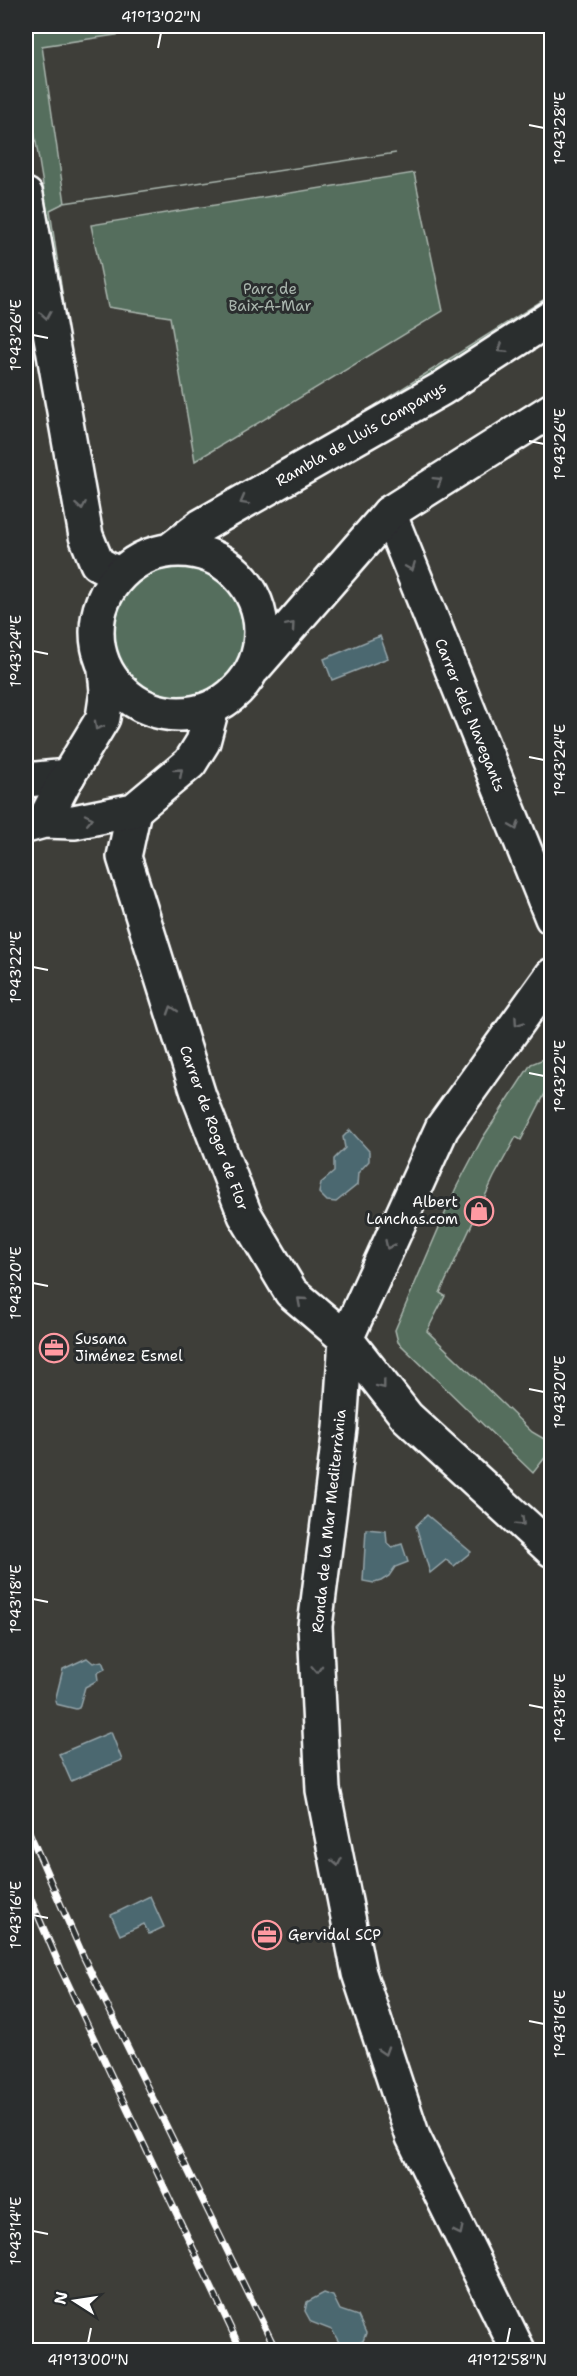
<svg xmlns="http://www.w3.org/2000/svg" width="577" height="2376" viewBox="0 0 577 2376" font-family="'Shantell Sans',sans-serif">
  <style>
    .green { fill: #556e5d; stroke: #aab6ae; stroke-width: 1.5 }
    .water { fill: #4c6870; stroke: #94a4a9; stroke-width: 1.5 }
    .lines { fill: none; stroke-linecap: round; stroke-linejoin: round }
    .street-casing { stroke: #fff; stroke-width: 38 }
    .secondary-casing { stroke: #fff; stroke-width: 38 }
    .street { stroke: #2a2d2e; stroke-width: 33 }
    .secondary { stroke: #2a2d2e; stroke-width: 33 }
    .rail-casing { stroke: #fff; stroke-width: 7 }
    .rail { stroke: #2a2d2e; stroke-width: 4.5; stroke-dasharray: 14; stroke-linecap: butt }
    .oneway { stroke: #6a6c6d }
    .ticks { fill: none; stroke: #fff; stroke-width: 2 }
    .labels { text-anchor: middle; stroke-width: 6; stroke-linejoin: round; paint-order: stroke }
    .park-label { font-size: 15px; fill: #aab6ae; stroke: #2a2d2e }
    .street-label { font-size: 15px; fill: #fff; stroke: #2a2d2e }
    .poi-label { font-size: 15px; fill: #fff; stroke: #2a2d2e; text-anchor: start }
    .neatline { fill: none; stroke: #fff; stroke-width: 2 }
    .ticks-label { font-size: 15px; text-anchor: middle; fill: #fff }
  </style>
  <rect width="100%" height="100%" fill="#3e3e39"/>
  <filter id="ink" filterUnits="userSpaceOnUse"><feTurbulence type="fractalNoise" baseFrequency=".0167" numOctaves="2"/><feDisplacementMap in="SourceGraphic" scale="12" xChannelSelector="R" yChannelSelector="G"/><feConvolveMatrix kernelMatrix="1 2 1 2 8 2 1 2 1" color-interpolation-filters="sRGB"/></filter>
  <g filter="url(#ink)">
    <!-- green -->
    <path class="green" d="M26,26H176L42,46L65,203L396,153L64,203L50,210L75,381L26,81Z
      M414,173L443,311L195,461L170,317L108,307L91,225Z
      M551,295V299L387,402L290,459Z
      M113 632a69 69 0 1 1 138 0a69 69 0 1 1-138 0Z
      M551,1056V1082L521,1140L516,1137L494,1177L440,1293L445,1296L427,1331L532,1432L551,1443V1450L533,1473L398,1342L395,1330L456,1188L482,1139L531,1064Z"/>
    <!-- water -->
    <path class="water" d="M380,636L388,658L332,680L324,659Z
      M350,1130L369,1151V1161L358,1173L357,1185L336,1202L327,1201L319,1193L321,1183L334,1172V1159L345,1148L343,1137Z
      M427,1515L471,1552L454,1566L446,1560L430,1573L416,1526Z
      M366,1529L386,1531L387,1543L392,1547L402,1544L408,1562L395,1567L389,1576L381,1581L374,1583L363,1581Z
      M87,1658L93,1663L102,1661L105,1669L97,1673L98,1680L85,1687L79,1708L76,1709L56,1704L55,1701L63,1669Z
      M111,1732L122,1760L71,1781L59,1754Z
      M150,1896L164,1927L149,1934L144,1924L120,1935L111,1915Z
      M324,2293L333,2296L340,2310L358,2316L366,2333L363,2341L348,2348L340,2344L332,2330L311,2322L305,2311L307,2302Z"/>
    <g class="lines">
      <!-- street casing -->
      <g class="street-casing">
        <path id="street" d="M26,195L86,536L97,563L119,575
          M389,513L552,918
          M26,780L68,776
          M134,810L124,857L199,1096L245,1215L291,1292L346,1339L407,1417L552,1550
          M518,2350L413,2137L359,1973L323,1790L315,1626L340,1428L346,1339L442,1128L552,975"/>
      </g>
      <!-- secondary casing -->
      <g class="secondary-casing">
        <path id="secondary" d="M171,549L201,526L441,389L552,317
          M97 632a82 82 0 1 1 164 0a82 82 0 1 1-164 0Z
          M254,668L389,513L552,410
          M44,821L63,784L103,718L107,691L105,670
          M26,826L44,821L74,822L134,810L190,763L203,742L212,708"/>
      </g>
      <!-- street -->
      <use href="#street" class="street"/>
      <!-- secondary -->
      <use href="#secondary" class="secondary"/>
      <!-- rail casing -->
      <g class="rail-casing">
        <path id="rail" d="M26,1825L84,1958L276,2350
          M26,1888L61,1969L241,2350"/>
      </g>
      <!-- rail -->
      <use href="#rail" class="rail"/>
    </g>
    <!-- one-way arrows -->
    <defs><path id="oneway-chevron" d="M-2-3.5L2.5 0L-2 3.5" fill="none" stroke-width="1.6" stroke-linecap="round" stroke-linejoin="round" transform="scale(1.5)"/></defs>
    <g class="oneway">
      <use href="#oneway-chevron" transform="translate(46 315) rotate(80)"/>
      <use href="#oneway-chevron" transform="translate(502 349) rotate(147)"/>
      <use href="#oneway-chevron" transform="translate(438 481) rotate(-32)"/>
      <use href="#oneway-chevron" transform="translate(244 501) rotate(151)"/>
      <use href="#oneway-chevron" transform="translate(81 506) rotate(80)"/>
      <use href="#oneway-chevron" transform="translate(411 567) rotate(68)"/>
      <use href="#oneway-chevron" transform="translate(291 626) rotate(-49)"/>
      <use href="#oneway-chevron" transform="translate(98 726) rotate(120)"/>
      <use href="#oneway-chevron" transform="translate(179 772) rotate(-41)"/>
      <use href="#oneway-chevron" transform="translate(89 819) rotate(-12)"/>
      <use href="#oneway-chevron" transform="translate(515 826) rotate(68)"/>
      <use href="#oneway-chevron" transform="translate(172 1010) rotate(-108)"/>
      <use href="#oneway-chevron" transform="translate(518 1022) rotate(125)"/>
      <use href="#oneway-chevron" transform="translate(389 1245) rotate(115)"/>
      <use href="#oneway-chevron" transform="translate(301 1301) rotate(-139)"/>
      <use href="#oneway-chevron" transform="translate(382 1385) rotate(52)"/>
      <use href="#oneway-chevron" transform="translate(521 1522) rotate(43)"/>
      <use href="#oneway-chevron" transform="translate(317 1669) rotate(87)"/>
      <use href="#oneway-chevron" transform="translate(337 1862) rotate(79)"/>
      <use href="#oneway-chevron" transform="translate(384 2051) rotate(72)"/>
      <use href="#oneway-chevron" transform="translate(459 2231) rotate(64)"/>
    </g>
  </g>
  <!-- ticks -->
  <path class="ticks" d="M158,48L161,33M529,125L544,128M33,335L48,338M529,441L544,444M33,651L48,654M529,757L544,760M33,967L48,970M529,1073L544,1076M33,1283L48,1286M529,1389L544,1392M33,1599L48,1602M529,1705L544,1708M33,1915L48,1918M529,2021L544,2024M33,2231L48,2234M88,2343L91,2328M507,2343L510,2328"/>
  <!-- icons -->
  <defs>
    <g id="shop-ring" transform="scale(1.5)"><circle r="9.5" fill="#2a2d2e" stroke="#ff9aa2" stroke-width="1.5"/><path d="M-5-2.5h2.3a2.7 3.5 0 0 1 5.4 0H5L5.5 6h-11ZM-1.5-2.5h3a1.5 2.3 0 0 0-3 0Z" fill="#ff9aa2"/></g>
    <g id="office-ring" transform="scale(1.5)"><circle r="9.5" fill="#2a2d2e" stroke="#ff9aa2" stroke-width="1.5"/><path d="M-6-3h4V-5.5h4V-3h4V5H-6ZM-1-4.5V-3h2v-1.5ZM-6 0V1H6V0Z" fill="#ff9aa2"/></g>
  </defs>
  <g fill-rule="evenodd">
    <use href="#shop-ring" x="479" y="1211"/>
    <use href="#office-ring" x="54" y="1348"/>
    <use href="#office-ring" x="267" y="1935"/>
  </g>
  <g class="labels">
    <!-- park labels -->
    <g class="park-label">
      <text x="270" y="294">Parc de<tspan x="270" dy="17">Baix-A-Mar</tspan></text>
    </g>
    <!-- street labels -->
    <g class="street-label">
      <text transform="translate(361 434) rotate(-30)" y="5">Rambla de Lluis Companys</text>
      <text transform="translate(470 715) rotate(68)" y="5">Carrer dels Navegants</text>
      <text transform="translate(214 1128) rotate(70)" y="5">Carrer de Roger de Flor</text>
      <text transform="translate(329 1521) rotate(-84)" y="5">Ronda de la Mar Mediterrània</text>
    </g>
    <!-- poi labels -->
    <g class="poi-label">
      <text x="458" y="1207" text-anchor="end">Albert<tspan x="458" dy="17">Lanchas.com</tspan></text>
      <text x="75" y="1344">Susana<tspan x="75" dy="17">Jiménez Esmel</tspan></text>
      <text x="288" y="1940">Gervidal SCP</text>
    </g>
  </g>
  <!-- margin -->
  <rect width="577" height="2376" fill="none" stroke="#2a2d2e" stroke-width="66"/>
  <!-- north arrow -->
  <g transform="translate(75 2301) rotate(282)" stroke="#2a2d2e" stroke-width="4.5" paint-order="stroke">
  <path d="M0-4.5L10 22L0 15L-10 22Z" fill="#ffffff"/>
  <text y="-9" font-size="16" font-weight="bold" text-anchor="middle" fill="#ffffff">N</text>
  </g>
  <rect x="33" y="33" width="511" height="2310" class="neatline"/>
  <g class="ticks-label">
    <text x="161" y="22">41°13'02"N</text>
    <text transform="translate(560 128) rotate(-90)" y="5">1°43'28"E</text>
    <text transform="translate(16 335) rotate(-90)" y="5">1°43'26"E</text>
    <text transform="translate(560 444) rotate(-90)" y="5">1°43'26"E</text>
    <text transform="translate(16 651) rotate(-90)" y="5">1°43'24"E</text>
    <text transform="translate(560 760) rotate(-90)" y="5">1°43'24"E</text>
    <text transform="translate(16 967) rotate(-90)" y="5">1°43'22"E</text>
    <text transform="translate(560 1076) rotate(-90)" y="5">1°43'22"E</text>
    <text transform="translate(16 1283) rotate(-90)" y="5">1°43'20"E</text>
    <text transform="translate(560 1392) rotate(-90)" y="5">1°43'20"E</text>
    <text transform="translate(16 1599) rotate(-90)" y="5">1°43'18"E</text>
    <text transform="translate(560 1708) rotate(-90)" y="5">1°43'18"E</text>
    <text transform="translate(16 1915) rotate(-90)" y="5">1°43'16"E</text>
    <text transform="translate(560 2024) rotate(-90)" y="5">1°43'16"E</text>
    <text transform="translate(16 2231) rotate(-90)" y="5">1°43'14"E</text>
    <text x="88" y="2365">41°13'00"N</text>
    <text x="507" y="2365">41°12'58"N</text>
  </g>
</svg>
